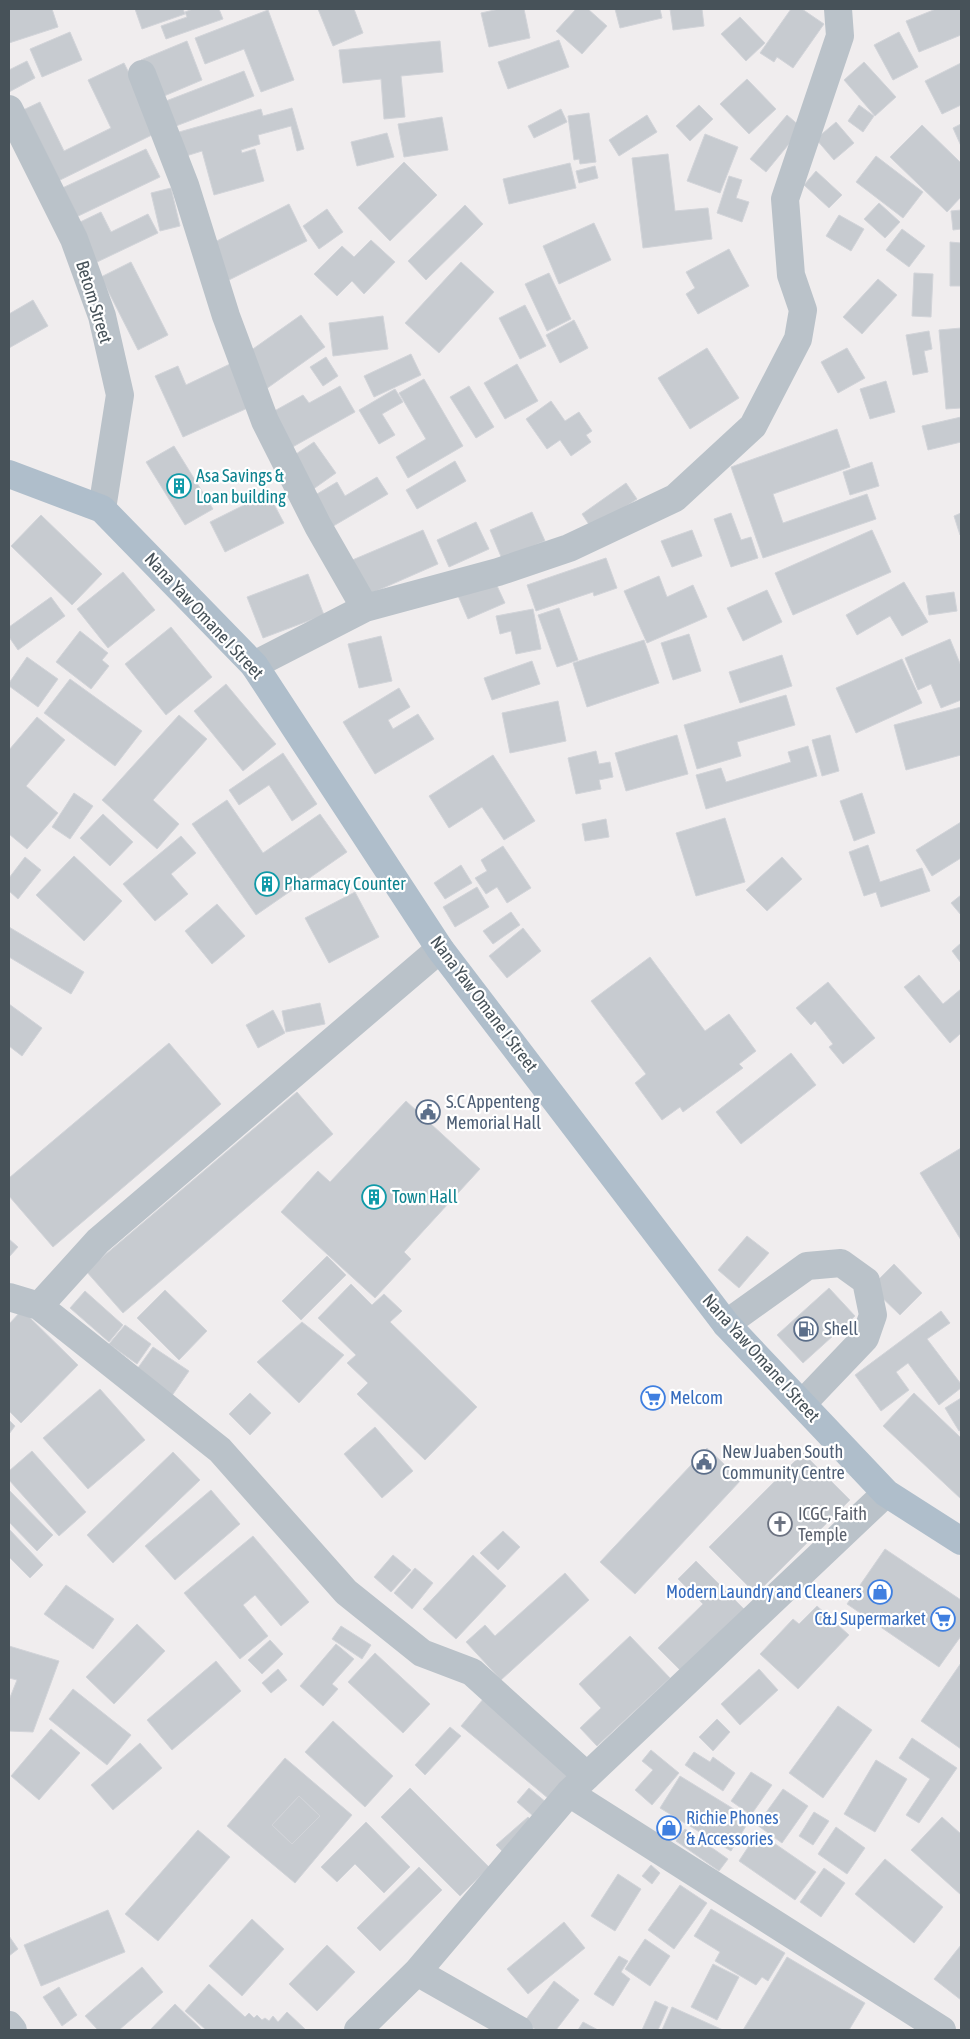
<svg xmlns="http://www.w3.org/2000/svg" width="970" height="2039" viewBox="0 0 970 2039" font-family="'Asap Condensed',sans-serif">
  <style>
    .building { fill: #c7cbd0; stroke: #d2d4d9; fill-rule: evenodd }
    .lines { fill: none; stroke-linecap: round; stroke-linejoin: round }
    .minor { stroke: #bac2c9; stroke-width: 28 }
    .major { stroke: #afbecb; stroke-width: 28 }
    .labels { text-anchor: middle; stroke-width: 4.5; stroke-linejoin: round; paint-order: stroke }
    .street-label { font-size: 18px; fill: #475259; stroke: #fff }
    .culture-label { font-size: 18px; fill: #0d838f; stroke: #fff; text-anchor: start }
    .service-label { font-size: 18px; fill: #4e5e75; stroke: #fff; text-anchor: start }
    .shop-label { font-size: 18px; fill: #366cbe; stroke: #fff; text-anchor: start }
    .worship-label { font-size: 18px; fill: #5b616d; stroke: #fff; text-anchor: start }
  </style>
  <rect width="100%" height="100%" fill="#f0edee"/>
  <!-- building -->
  <path class="building" d="M9,9H52L58,27L9,43Z
    M135,9H183L185,14L142,29Z
    M193,9H219L223,19L166,39L161,26L187,17L185,12Z
    M318,9H354L363,33L333,46Z
    M499,9H524L530,38L489,47L481,13Z
    M576,9H588L607,26L582,54L556,31Z
    M615,9H660L662,18L620,28Z
    M670,9H702L704,26L673,30Z
    M791,9H802L824,24L793,68L777,57L774,62L760,53Z
    M936,9H961V35L919,52L906,21Z
    M268,10L294,80L261,92L244,49L205,64L195,38Z
    M740,17L765,43L746,61L721,34Z
    M70,32L82,60L42,77L30,49Z
    M899,32L918,67L893,80L874,45Z
    M559,40L569,67L508,89L498,62Z
    M187,41L202,80L157,99L141,60Z
    M440,41L443,72L401,76L405,117L384,119L381,79L343,83L339,50Z
    M27,61L35,78L9,92V70Z
    M864,62L896,97L875,116L844,80Z
    M124,63L158,132L54,183L19,112L40,102L64,151L111,128L88,80Z
    M961,63V105L942,114L925,81Z
    M244,71L254,96L176,126L166,101Z
    M747,79L776,109L749,134L720,104Z
    M699,105L713,119L690,141L676,126Z
    M859,105L874,116L863,132L848,121Z
    M292,108L304,149L297,151L291,126L258,135L260,144L241,150L242,153L255,149L264,181L214,195L202,151L186,156L179,132L261,109L263,116Z
    M561,109L567,122L534,138L528,126Z
    M589,113L596,162L580,164L579,159L574,160L568,116Z
    M647,115L657,132L619,156L609,140Z
    M787,115L802,128L766,172L750,159Z
    M442,117L448,150L404,157L398,124Z
    M836,122L854,143L834,160L816,139Z
    M961,124V146L953,128Z
    M922,125L961,163V197L947,212L890,157Z
    M387,133L394,157L357,166L351,142Z
    M705,134L738,147L720,193L687,181Z
    M146,149L160,177L72,219L58,190Z
    M668,154L675,211L708,208L712,239L643,248L632,158Z
    M876,156L923,192L903,218L856,182Z
    M404,162L437,195L390,241L358,208Z
    M570,163L576,188L509,204L503,179Z
    M595,166L598,178L579,183L576,171Z
    M816,171L842,195L829,208L804,185Z
    M729,176L742,180L736,198L749,202L742,222L717,213Z
    M171,188L180,226L160,231L151,193Z
    M879,203L900,222L885,238L864,219Z
    M289,204L307,241L227,281L209,245Z
    M465,205L483,224L426,280L408,261Z
    M327,209L343,232L319,249L303,226Z
    M961,210V229L953,230L951,211Z
    M101,212L111,232L148,214L158,233L95,263L76,224Z
    M839,215L864,229L851,251L826,236Z
    M594,223L611,260L559,284L543,246Z
    M902,229L925,246L909,267L886,250Z
    M371,240L395,262L364,294L352,281L337,296L314,274L342,246L354,257Z
    M950,242L961,243V286H950Z
    M729,249L749,286L698,314L686,294L695,288L686,272Z
    M131,262L168,335L138,350L101,277Z
    M461,262L494,292L439,353L405,323Z
    M549,273L571,319L547,331L525,284Z
    M914,273L933,274L931,317L912,316Z
    M878,279L897,295L862,334L843,317Z
    M33,300L48,326L9,348V314Z
    M525,305L546,346L520,359L499,318Z
    M301,315L325,347L266,389L243,356Z
    M383,316L388,349L333,356L329,323Z
    M574,320L588,348L560,363L546,335Z
    M961,328V408L946,409L939,330Z
    M929,331L932,349L924,351L928,372L913,375L906,335Z
    M707,348L739,398L690,429L658,378Z
    M847,348L865,378L838,393L821,362Z
    M411,354L421,375L374,397L364,376Z
    M326,357L338,376L323,386L310,367Z
    M230,364L250,407L183,437L155,376L178,366L186,385Z
    M517,364L538,401L505,419L484,383Z
    M424,379L463,446L408,478L396,457L426,439L399,393Z
    M886,381L895,412L870,419L860,389Z
    M340,386L355,412L289,449L269,414L303,395L309,403Z
    M469,386L494,427L476,438L450,397Z
    M395,389L403,402L382,414L395,435L379,444L359,410Z
    M551,401L565,421L579,412L592,431L586,435L591,442L571,456L560,440L547,449L526,419Z
    M961,417V442L928,450L922,426Z
    M837,429L850,467L773,494L783,523L867,494L876,519L763,558L731,467Z
    M314,442L336,473L312,490L290,458Z
    M174,446L213,509L185,525L146,462Z
    M455,461L466,481L417,509L406,490Z
    M872,462L879,486L850,495L843,472Z
    M377,477L388,494L330,528L312,497L337,482L345,496Z
    M626,483L637,499L592,529L582,514Z
    M268,493L284,523L225,552L210,522Z
    M532,512L545,541L502,559L490,530Z
    M731,513L741,540L751,537L758,558L731,567L714,519Z
    M961,513V534L960,535L954,516Z
    M41,515L102,574L72,605L11,546Z
    M476,522L489,549L449,567L437,540Z
    M423,530L438,564L365,596L350,561Z
    M692,530L702,556L672,567L661,541Z
    M872,530L891,572L793,615L775,573Z
    M606,558L617,588L594,596L593,592L536,611L527,585Z
    M123,572L155,610L108,648L77,609Z
    M308,574L324,615L263,638L247,597Z
    M492,575L505,603L468,619L456,591Z
    M659,576L667,597L693,585L707,617L647,643L624,591Z
    M904,582L928,622L902,636L890,616L857,635L846,615Z
    M767,590L782,622L743,641L727,608Z
    M954,592L957,611L929,615L926,596Z
    M51,597L65,616L18,650L9,637V627Z
    M559,608L578,660L557,667L538,615Z
    M533,609L541,649L516,654L511,631L500,634L496,616Z
    M171,627L212,677L166,715L125,664Z
    M80,631L108,653L102,660L109,666L91,689L56,662Z
    M689,634L701,671L673,680L661,643Z
    M381,636L392,681L359,688L348,644Z
    M950,639L961,666V700L941,708L931,684L918,690L905,658Z
    M644,640L659,683L587,707L573,663Z
    M782,655L792,686L740,703L729,672Z
    M27,657L58,679L38,707L9,686V683Z
    M902,659L922,703L856,733L836,688Z
    M532,661L540,684L492,700L484,678Z
    M70,679L142,731L115,766L44,713Z
    M226,684L276,744L243,771L194,711Z
    M399,688L410,707L388,720L393,729L418,714L434,739L375,774L343,722Z
    M786,695L795,725L737,742L741,756L697,769L684,725Z
    M558,701L566,741L510,753L502,713Z
    M961,707V755L906,770L894,725Z
    M179,715L207,739L153,800L179,824L157,849L102,800Z
    M37,717L65,740L26,786L58,813L27,849L9,834V750Z
    M677,735L688,774L626,791L615,753Z
    M830,735L839,771L822,776L812,740Z
    M808,746L817,776L706,809L696,775L721,768L726,782L791,762L788,752Z
    M596,751L599,764L610,762L613,777L599,780L601,789L576,794L568,758Z
    M283,753L317,804L292,821L269,785L239,805L229,790Z
    M493,755L535,821L504,840L482,807L449,828L429,796Z
    M74,793L93,806L70,839L52,827Z
    M862,793L875,833L854,841L840,801Z
    M227,800L263,853L320,814L347,852L256,915L192,824Z
    M103,814L133,842L110,866L80,838Z
    M725,818L745,882L696,896L676,833Z
    M606,819L609,837L585,841L582,824Z
    M961,822V858L932,876L916,850Z
    M181,836L196,853L171,874L188,894L155,921L123,884Z
    M868,845L880,882L922,868L930,891L881,907L876,892L864,896L849,852Z
    M503,846L531,888L507,903L497,887L486,894L475,878L487,871L481,860Z
    M74,856L122,901L84,941L36,895Z
    M25,857L41,870L18,899L9,891V878Z
    M782,857L802,879L767,911L746,890Z
    M461,865L472,883L445,899L434,883Z
    M477,887L489,907L455,927L443,907Z
    M355,892L379,937L329,963L305,918Z
    M961,895V915L951,903Z
    M217,904L245,936L212,964L185,931Z
    M511,912L520,925L493,944L483,931Z
    M9,927L84,972L71,994L9,957Z
    M523,928L541,951L507,978L489,956Z
    M961,943V963L952,951Z
    M650,957L705,1031L729,1014L756,1051L739,1064L743,1068L683,1112L680,1107L662,1120L635,1083L646,1074L591,1001Z
    M919,975L943,1004L961,989V1033L950,1043L904,987Z
    M828,982L875,1038L843,1064L829,1047L833,1044L815,1021L811,1025L796,1008Z
    M320,1003L325,1024L286,1032L282,1011Z
    M9,1004L42,1028L22,1056L9,1046Z
    M273,1010L285,1033L258,1048L246,1025Z
    M169,1043L221,1104L53,1247L9,1196V1178Z
    M791,1053L816,1085L741,1144L716,1112Z
    M297,1092L333,1134L123,1313L86,1271Z
    M406,1101L480,1169L404,1252L411,1259L375,1298L281,1212L318,1171L330,1182Z
    M961,1148V1240L920,1173Z
    M747,1236L769,1253L739,1288L718,1270Z
    M9,1239L18,1247L9,1257Z
    M327,1256L346,1275L301,1320L282,1301Z
    M894,1264L922,1293L900,1315L871,1287Z
    M351,1284L372,1305L384,1294L402,1311L390,1322L477,1407L425,1460L357,1394L368,1383L347,1363L356,1355L318,1318Z
    M829,1288L855,1316L803,1363L777,1335Z
    M165,1290L207,1331L179,1360L137,1318Z
    M85,1291L123,1325L109,1342L70,1308Z
    M22,1310L78,1365L21,1423L9,1411V1324Z
    M941,1311L950,1323L927,1339L961,1384V1388L939,1405L908,1363L896,1372L909,1390L881,1411L855,1375Z
    M302,1322L344,1355L299,1403L257,1362Z
    M125,1325L151,1344L137,1364L109,1344Z
    M153,1347L189,1371L171,1397L135,1372Z
    M100,1389L145,1440L88,1489L43,1438Z
    M250,1393L271,1413L250,1435L229,1414Z
    M914,1393L961,1438V1499L883,1426Z
    M961,1398V1430L959,1431L945,1408Z
    M9,1420L15,1426L9,1434Z
    M375,1427L413,1471L382,1498L344,1454Z
    M707,1448L741,1480L635,1594L600,1562Z
    M32,1451L86,1512L59,1536L9,1480V1471Z
    M173,1452L200,1480L113,1563L87,1535Z
    M803,1453L850,1500L756,1594L709,1547Z
    M9,1490L53,1535L37,1551L9,1522Z
    M211,1490L240,1524L175,1580L145,1546Z
    M9,1529L43,1565L30,1578L9,1557Z
    M503,1531L520,1547L498,1570L480,1553Z
    M253,1536L309,1602L281,1626L255,1595L243,1605L268,1636L240,1659L184,1593Z
    M885,1549L961,1600V1636L939,1667L847,1604Z
    M393,1555L411,1570L391,1592L374,1577Z
    M473,1555L506,1586L456,1639L423,1609Z
    M696,1561L744,1609L681,1671L658,1648L703,1604L678,1579Z
    M415,1568L433,1583L412,1609L394,1593Z
    M565,1573L589,1600L501,1680L466,1642L485,1625L495,1636Z
    M66,1585L114,1619L93,1649L44,1614Z
    M817,1606L849,1635L798,1689L760,1654L793,1619L799,1624Z
    M137,1624L165,1651L114,1704L86,1677Z
    M341,1626L371,1645L362,1659L332,1639Z
    M630,1636L670,1678L597,1746L580,1728L601,1708L579,1684Z
    M270,1640L283,1654L262,1674L248,1660Z
    M336,1644L354,1659L332,1684L338,1689L323,1706L300,1686Z
    M9,1646L59,1661L33,1732L9,1731V1700L17,1680L9,1678Z
    M375,1653L430,1704L403,1733L348,1682Z
    M216,1661L241,1691L172,1750L147,1720Z
    M961,1663V1749L921,1721Z
    M278,1669L287,1680L271,1693L262,1683Z
    M759,1669L778,1690L740,1725L721,1704Z
    M73,1689L131,1735L107,1765L49,1719Z
    M484,1698L572,1771L549,1799L461,1726Z
    M838,1706L872,1730L823,1798L789,1773Z
    M717,1719L730,1732L713,1751L699,1737Z
    M333,1721L393,1776L365,1807L305,1752Z
    M450,1727L461,1736L425,1775L415,1765Z
    M51,1729L80,1753L39,1800L11,1776Z
    M912,1738L957,1768L919,1823L906,1815L930,1779L899,1758Z
    M140,1743L162,1768L113,1810L91,1785Z
    M651,1750L679,1773L652,1805L635,1790L653,1770L642,1761Z
    M694,1752L710,1762L713,1757L735,1773L723,1791L685,1765Z
    M285,1758L352,1815L295,1883L227,1826ZM299,1796L320,1816L292,1844L272,1825Z
    M876,1760L907,1779L875,1832L844,1814Z
    M751,1772L772,1785L751,1815L731,1801Z
    M680,1776L750,1819L731,1851L660,1808Z
    M410,1788L489,1867L460,1896L381,1817Z
    M529,1788L553,1808L540,1822L517,1802Z
    M783,1789L808,1806L782,1843L757,1825Z
    M299,1796L320,1816L292,1844L272,1825Z
    M814,1812L829,1821L813,1845L799,1836Z
    M528,1817L537,1826L505,1854L496,1845Z
    M942,1817L961,1834V1895L911,1850Z
    M366,1822L410,1867L384,1893L355,1864L337,1882L321,1867Z
    M836,1827L865,1848L847,1874L818,1854Z
    M685,1829L728,1859L719,1871L676,1841Z
    M198,1830L230,1857L158,1941L125,1914Z
    M758,1832L816,1872L795,1900L739,1861Z
    M885,1859L943,1907L914,1943L855,1894Z
    M651,1865L660,1873L652,1884L642,1876Z
    M419,1867L442,1890L380,1951L357,1928Z
    M824,1868L845,1883L821,1917L800,1902Z
    M618,1874L641,1889L615,1931L591,1916Z
    M680,1885L707,1903L674,1949L648,1930Z
    M711,1909L785,1953L768,1981L762,1977L756,1985L715,1961L720,1952L694,1936Z
    M108,1910L125,1952L41,1986L24,1945Z
    M252,1919L284,1949L242,1996L209,1966Z
    M564,1922L585,1948L528,1994L507,1969Z
    M9,1936L18,1949L9,1956Z
    M645,1939L670,1956L650,1986L625,1969Z
    M327,1945L355,1972L317,2011L289,1984Z
    M961,1945V2000L934,1979Z
    M619,1956L628,1961L621,1972L630,1979L613,2006L594,1994Z
    M787,1957L865,2003L849,2030H743Z
    M713,1964L739,1977L717,2020L691,2007Z
    M142,1967L163,1992L119,2030H98L85,2016Z
    M554,1981L579,2000L556,2030H536L524,2022Z
    M209,1984L245,2017L249,2013L254,2018L257,2015L262,2020L265,2018L269,2021L273,2016L278,2022L287,2012L306,2030H206L185,2011Z
    M59,1987L77,2015L62,2026L43,1997Z
    M655,2001L668,2007L658,2030H642Z
    M175,2004L202,2030H150Z
    M672,2007L723,2030H662Z
    M583,2022L598,2030H578Z"/>
  <g class="lines">
    <!-- minor -->
    <path class="minor" d="M142,74L185,185L226,316L265,421L318,526L365,608
      M9,109L74,239L102,316L120,395L102,509
      M254,665L365,608L498,572L569,548L675,498L753,426L798,339L803,310L791,275L785,199L840,36L838,9
      M9,1297L39,1306L98,1241L440,949
      M39,1306L220,1450L346,1592L422,1653L472,1672L587,1776
      M726,1324L807,1266L841,1263L866,1281L873,1315L865,1338L802,1404
      M569,1793L942,2030
      M417,1972L519,2030
      M9,2025L13,2030
      M358,2030L417,1972L569,1793L886,1493"/>
    <!-- major -->
    <path class="major" d="M9,474L102,509L254,665L440,949L726,1324L886,1493L961,1541"/>
  </g>
  <!-- icons -->
  <defs>
    <g id="building-ring" transform="scale(1.25)"><circle r="9.5" fill="#fff" stroke="#0f9aa8" stroke-width="1.5"/><path d="M-4-6H4V6H1V3H-1V6H-4ZM-2.5-4.3h1.7v1.8h-1.7ZM.8-4.3h1.7v1.8H.8ZM-2.5-1h1.7V.8h-1.7ZM.8-1h1.7V.8H.8Z" fill="#0f9aa8"/></g>
    <g id="civic-ring" transform="scale(1.25)"><circle r="9.5" fill="#fff" stroke="#5c6f8a" stroke-width="1.5"/><path d="M-.6-6.5H3V-4.5H.6V-3L4-1V1h2V6H-6V1h2V-1L-.6-3ZM-1.2 2.5V6h2.4V2.5Z" fill="#5c6f8a"/></g>
    <g id="fuel-ring" transform="scale(1.25)"><circle r="9.5" fill="#fff" stroke="#5c6f8a" stroke-width="1.5"/><path d="M-5.5-6h7V0h2V4h1.3V-2.5L3-4.5l.8-.8L6-3V5H2.5V1h-1V6h-7ZM-4.2-4.7v3.2H.2V-4.7Z" fill="#5c6f8a"/></g>
    <g id="supermarket-ring" transform="scale(1.25)"><circle r="9.5" fill="#fff" stroke="#3f7fe0" stroke-width="1.5"/><path d="M-6-5.5h2.5l.6 2H6L4.5 2H-2.5L-4.4-4H-6ZM-1.5 3.2a1.3 1.3 0 1 0 .1 0ZM3 3.2a1.3 1.3 0 1 0 .1 0Z" fill="#3f7fe0"/></g>
    <g id="church-ring" transform="scale(1.25)"><circle r="9.5" fill="#fff" stroke="#6b7280" stroke-width="1.5"/><path d="M-1.2-6h2.4v3.5h3.3v2.4h-3.3V6h-2.4V-.1h-3.3v-2.4h3.3Z" fill="#6b7280"/></g>
    <g id="shop-ring" transform="scale(1.25)"><circle r="9.5" fill="#fff" stroke="#3f7fe0" stroke-width="1.5"/><path d="M-5-2.5h2.3a2.7 3.5 0 0 1 5.4 0H5L5.5 6h-11ZM-1.5-2.5h3a1.5 2.3 0 0 0-3 0Z" fill="#3f7fe0"/></g>
  </defs>
  <g fill-rule="evenodd">
    <use href="#building-ring" x="179" y="486"/>
    <use href="#building-ring" x="267" y="884"/>
    <use href="#civic-ring" x="428" y="1112"/>
    <use href="#building-ring" x="374" y="1197"/>
    <use href="#fuel-ring" x="806" y="1329"/>
    <use href="#supermarket-ring" x="653" y="1398"/>
    <use href="#civic-ring" x="704" y="1462"/>
    <use href="#church-ring" x="780" y="1524"/>
    <use href="#shop-ring" x="880" y="1592"/>
    <use href="#supermarket-ring" x="943" y="1619"/>
    <use href="#shop-ring" x="669" y="1828"/>
  </g>
  <g class="labels">
    <!-- street labels -->
    <g class="street-label">
      <text transform="translate(94 302) rotate(73)" y="6">Betom Street</text>
      <text transform="translate(204 616) rotate(47)" y="6">Nana Yaw Omane I Street</text>
      <text transform="translate(484 1004) rotate(53)" y="6">Nana Yaw Omane I Street</text>
      <text transform="translate(761 1358) rotate(48)" y="6">Nana Yaw Omane I Street</text>
    </g>
    <!-- culture labels -->
    <g class="culture-label">
      <text x="196" y="482">Asa Savings &amp;<tspan x="196" dy="21">Loan building</tspan></text>
      <text x="284" y="890">Pharmacy Counter</text>
      <text x="392" y="1203">Town Hall</text>
    </g>
    <!-- service labels -->
    <g class="service-label">
      <text x="446" y="1108">S.C Appenteng<tspan x="446" dy="21">Memorial Hall</tspan></text>
      <text x="824" y="1335">Shell</text>
      <text x="722" y="1458">New Juaben South<tspan x="722" dy="21">Community Centre</tspan></text>
    </g>
    <!-- shop labels -->
    <g class="shop-label">
      <text x="670" y="1404">Melcom</text>
      <text x="862" y="1598" text-anchor="end">Modern Laundry and Cleaners</text>
      <text x="926" y="1625" text-anchor="end">C&amp;J Supermarket</text>
      <text x="686" y="1824">Richie Phones<tspan x="686" dy="21">&amp; Accessories</tspan></text>
    </g>
    <!-- worship labels -->
    <g class="worship-label">
      <text x="798" y="1520">ICGC, Faith<tspan x="798" dy="21">Temple</tspan></text>
    </g>
  </g>
  <!-- border -->
  <rect width="970" height="2039" fill="none" stroke="#475259" stroke-width="20"/>
</svg>
